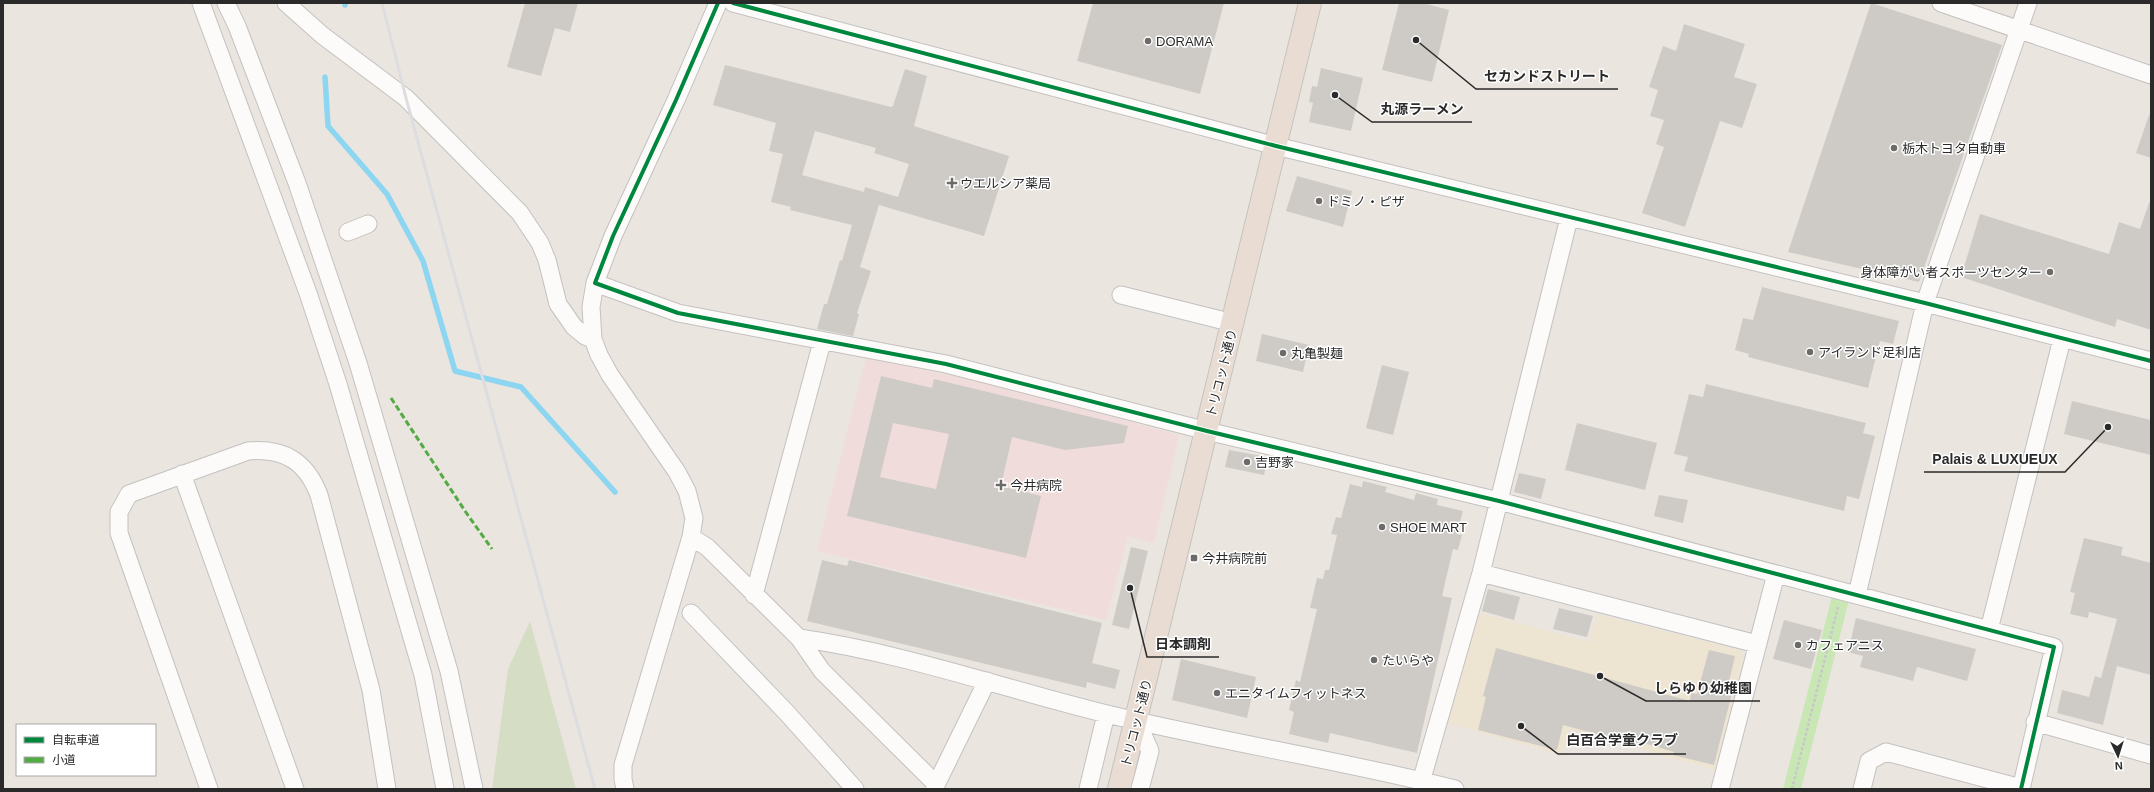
<svg xmlns="http://www.w3.org/2000/svg" width="2154" height="792" viewBox="0 0 2154 792" font-family="Arial,'Noto Sans JP',sans-serif">
  <style>
    .education { fill: #eee4d2 }
    .medical { fill: #f0dddb }
    .green { fill: #c9e7b5 }
    .cemetery { fill: #d5dec5 }
    .lines { fill: none; stroke-linecap: round; stroke-linejoin: round }
    .stream { stroke: #8cd6f1; stroke-width: 5.5 }
    .building { fill: #cecbc6; fill-rule: evenodd }
    .minor-casing { stroke: #c3c1c1; stroke-width: 19 }
    .highway-casing { stroke: #c5c3c1; stroke-width: 24 }
    .path { stroke: #c8c7c7; stroke-width: 2.5; stroke-dasharray: 3 2; stroke-linecap: butt }
    .minor { stroke: #fcfbfa; stroke-width: 17 }
    .highway { stroke: #e9ddd3; stroke-width: 22 }
    .rail { stroke: #dddddf; stroke-width: 3 }
    .quiet { stroke: #53ab44; stroke-width: 3; stroke-dasharray: 6 3; stroke-linecap: butt }
    .cycleway-casing { stroke: #fff; stroke-width: 6 }
    .cycleway { stroke: #00873e; stroke-width: 4 }
    .poi-dot { fill: #6d6b69; stroke: #fff; stroke-width: 1.5 }
    .labels { text-anchor: middle; stroke-width: 3; stroke-linejoin: round; paint-order: stroke }
    .poi-label { font-size: 13px; fill: #2a2a2a; stroke: #fff; text-anchor: start }
    .street-label { font-size: 13px; fill: #2a2a2a; stroke: #fff }
    .leader { fill: none; stroke: #2a2a2a; stroke-width: 1.5 }
    .callout-dot { fill: #2a2a2a; stroke: #fff; stroke-width: 1.5 }
    .callout-label { font-size: 14px; text-anchor: middle; font-weight: bold; fill: #2a2a2a; stroke: #fff; stroke-width: 3; stroke-linejoin: round; paint-order: stroke }
  </style>
  <rect width="100%" height="100%" fill="#eae5df"/>
  <!-- education -->
  <path class="education" d="M1477,612L1589,642L1597,614L1740,650L1743,658L1715,770L1570,729L1562,755L1446,723L1457,693Z"/>
  <!-- medical -->
  <path class="medical" d="M866,358L988,383L1179,435L1154,543L1128,536L1106,620L817,551Z"/>
  <!-- green -->
  <path class="green" d="M1832,596L1849,600L1801,789H1783Z"/>
  <!-- cemetery -->
  <path class="cemetery" d="M530,621L576,789H492L508,669Z"/>
  <g class="lines">
    <!-- stream -->
    <path class="stream" d="M345,3V5
      M325,77L328,126L387,194L423,261L455,371L521,387L615,492"/>
  </g>
  <!-- building -->
  <path class="building" d="M525,3H578L570,32L555,28L541,76L507,67Z
    M1093,3H1224L1200,94L1077,61Z
    M1399,3H1423L1449,10L1432,82L1382,70Z
    M1871,3L2002,45L1919,282L1788,252Z
    M1684,24L1745,44L1734,77L1757,84L1742,128L1720,121L1685,227L1642,213L1664,147L1656,144L1664,120L1650,116L1658,90L1649,87L1663,46L1676,51Z
    M725,65L891,107L893,106L905,69L927,76L914,126L1009,156L984,236L879,205L860,267L871,271L857,313L859,314L853,336L817,329L824,304H827L840,260L842,261L852,225L790,210L791,207L771,202L783,154L769,151L776,123L713,105ZM815,131L876,148L874,153L909,164L898,197L865,187L864,192L802,175Z
    M1321,68L1363,78L1351,131L1309,122L1313,103L1309,102L1312,86L1317,87Z
    M2149,115L2151,116V158L2136,153Z
    M1297,176L1352,191L1343,227L1286,211Z
    M2149,203H2151V330L2117,319L2115,327L1961,277L1980,214L2109,254L2119,222L2140,229Z
    M1762,287L1899,321L1893,344L1880,341L1868,388L1748,357L1749,354L1735,350L1743,318L1753,320Z
    M1262,334L1309,345L1303,372L1256,361Z
    M1382,365L1409,372L1393,435L1366,428Z
    M881,376L932,388L934,379L1128,426L1124,443L1065,450L1012,437L1001,486L1041,496L1026,558L847,516ZM893,423L949,434L936,489L880,477Z
    M1706,384L1866,423L1863,433L1875,436L1859,499L1847,496L1844,511L1684,471L1688,457L1674,454L1689,394L1703,397Z
    M2072,401L2151,420V455L2064,434Z
    M1577,423L1657,443L1645,490L1565,470Z
    M1229,450L1268,457L1264,475L1225,467Z
    M1519,473L1546,479L1541,499L1514,492Z
    M1363,481L1387,487L1385,492L1414,500L1416,493L1438,499L1437,505L1463,511L1457,534L1462,535L1458,550L1453,549L1442,596L1452,598L1417,753L1330,733L1328,743L1289,734L1294,712L1289,710L1296,680L1300,682L1317,609L1310,608L1317,578L1323,579L1325,570H1329L1337,535L1331,534L1336,517L1341,518L1350,484L1362,487Z
    M1659,495L1688,500L1683,523L1654,516Z
    M2084,538L2123,547L2121,555L2151,563V675L2117,666L2103,725L2057,713L2062,690L2089,697L2095,676L2101,678L2117,619L2089,612L2088,618L2070,614L2075,593L2070,592Z
    M1131,547L1148,551L1129,629L1112,625Z
    M822,560L847,566L849,560L1102,623L1092,663L1120,670L1115,689L1087,682L1086,688L807,621Z
    M1488,589L1520,597L1514,620L1482,611Z
    M1559,608L1593,616L1587,637L1553,629Z
    M1856,618L1976,649L1967,681L1917,667L1913,681L1860,667L1863,656L1848,652Z
    M1784,620L1822,630L1811,669L1773,659Z
    M1496,648L1690,701L1691,693L1697,694L1709,650L1735,656L1729,682L1733,683L1731,689H1733L1714,765L1673,755L1674,752L1644,743L1643,746L1563,725L1557,750L1478,730L1486,697L1483,696Z
    M1181,659L1256,677L1247,718L1172,700Z"/>
  <g class="lines">
    <!-- minor casing -->
    <g class="minor-casing">
      <path id="minor" d="M201,3L308,293L338,384L423,675L445,789
        M226,3L237,26L297,183L358,363L449,671L474,789
        M286,3L322,35L406,98L520,213L540,243L547,260L558,304L574,327L585,336L593,339
        M718,3L676,100L613,236L595,283L678,313L946,364L1207,431L1499,501L2054,647L2021,789
        M733,3L1276,146L1925,303L2151,361
        M1941,3L2151,75
        M348,232L368,224
        M595,283L591,307L593,339L599,355L610,375L677,472L687,491L694,518L691,537L623,765V779L625,789
        M1121,295L1233,323
        M182,474L295,789
        M691,537L707,547L799,638L822,671L936,784
        M1481,573L1757,644
        M754,595L822,342
        M1857,595L1925,303L2028,3
        M691,613L786,712L855,789
        M1989,630L2062,339
        M799,638C904,653 1005,689 1107,714C1222,742 1340,760 1455,789
        M1137,721L1150,751L1140,789
        M2035,722L2151,755
        M209,789L119,533V512L129,494L248,451C284,448 306,461 319,495L371,690L387,789
        M934,789L987,681
        M1088,789L1106,714
        M1419,789L1481,573L1569,218
        M1720,789L1776,574
        M1862,789L1869,761L1886,752L2021,788"/>
    </g>
    <!-- highway casing -->
    <g class="highway-casing">
      <path id="highway" d="M1119,789L1310,3"/>
    </g>
    <!-- path -->
    <path class="path" d="M1792,789L1838,607"/>
    <!-- minor -->
    <use href="#minor" class="minor"/>
    <!-- highway -->
    <use href="#highway" class="highway"/>
    <!-- rail -->
    <path class="rail" d="M382,3L406,98L595,789"/>
    <!-- quiet -->
    <path class="quiet" d="M391,398L465,511L492,549"/>
    <!-- cycleway casing -->
    <g class="cycleway-casing">
      <path id="cycleway" d="M718,3L676,100L613,236L595,283L678,313L946,364L1207,431L1499,501L2054,647L2021,789
        M733,3L1276,146L1925,303L2151,361"/>
    </g>
    <!-- cycleway -->
    <use href="#cycleway" class="cycleway"/>
  </g>
  <!-- markers -->
  <g class="poi-dot">
    <circle cx="1148" cy="41" r="4"/>
    <circle cx="1894" cy="148" r="4"/>
    <path d="M950 177h4v4h4v4h-4v4h-4v-4h-4v-4h4z"/>
    <circle cx="1319" cy="201" r="4"/>
    <circle cx="2050" cy="272" r="4"/>
    <circle cx="1810" cy="352" r="4"/>
    <circle cx="1283" cy="353" r="4"/>
    <circle cx="1247" cy="462" r="4"/>
    <path d="M999 479h4v4h4v4h-4v4h-4v-4h-4v-4h4z"/>
    <circle cx="1382" cy="527" r="4"/>
    <rect x="1190" y="554" width="8" height="8" rx="2"/>
    <circle cx="1798" cy="645" r="4"/>
    <circle cx="1374" cy="660" r="4"/>
    <circle cx="1217" cy="693" r="4"/>
  </g>
  <g class="labels">
    <!-- poi labels -->
    <g class="poi-label">
      <text x="1156" y="46">DORAMA</text>
      <text x="1902" y="153">栃木トヨタ自動車</text>
      <text x="960" y="188">ウエルシア薬局</text>
      <text x="1327" y="206">ドミノ・ピザ</text>
      <text x="2042" y="277" text-anchor="end">身体障がい者スポーツセンター</text>
      <text x="1818" y="357">アイランド足利店</text>
      <text x="1291" y="358">丸亀製麺</text>
      <text x="1255" y="467">吉野家</text>
      <text x="1010" y="490">今井病院</text>
      <text x="1390" y="532">SHOE MART</text>
      <text x="1202" y="563">今井病院前</text>
      <text x="1806" y="650">カフェアニス</text>
      <text x="1382" y="665">たいらや</text>
      <text x="1225" y="698">エニタイムフィットネス</text>
    </g>
    <!-- street labels -->
    <g class="street-label">
      <text transform="translate(1221 373) rotate(-76)" y="5">トリコット通り</text>
      <text transform="translate(1136 723) rotate(-76)" y="5">トリコット通り</text>
    </g>
  </g>
  <!-- callouts -->
  <path class="leader" d="M1416 40L1476 89H1618M1335 95L1372 122H1472M2108 427L2065 472H1924M1130 588L1147 657H1219M1600 676L1646 701H1760M1521 726L1558 754H1686"/>
  <g class="callout-dot">
    <circle cx="1416" cy="40" r="4"/>
    <circle cx="1335" cy="95" r="4"/>
    <circle cx="2108" cy="427" r="4"/>
    <circle cx="1130" cy="588" r="4"/>
    <circle cx="1600" cy="676" r="4"/>
    <circle cx="1521" cy="726" r="4"/>
  </g>
  <g class="callout-label">
    <text x="1547" y="81">セカンドストリート</text>
    <text x="1422" y="114">丸源ラーメン</text>
    <text x="1995" y="464">Palais &amp; LUXUEUX</text>
    <text x="1183" y="649">日本調剤</text>
    <text x="1703" y="693">しらゆり幼稚園</text>
    <text x="1622" y="745">白百合学童クラブ</text>
  </g>
  <!-- border -->
  <rect width="2154" height="792" fill="none" stroke="#2a2a2a" stroke-width="8"/>
  <!-- legend -->
  <rect x="16" y="724" width="140" height="52" fill="#ffffff" stroke="#aaaaaa"/>
  <rect x="24" y="737" width="20" height="6" fill="#00873e" stroke="#aaaaaa"/>
  <text x="52" y="744" font-size="12" fill="#2a2a2a">自転車道</text>
  <rect x="24" y="757" width="20" height="6" fill="#53ab44" stroke="#aaaaaa"/>
  <text x="52" y="764" font-size="12" fill="#2a2a2a">小道</text>
  <!-- north arrow -->
  <g transform="translate(2118 756) rotate(176)" stroke="#ffffff" stroke-width="3" paint-order="stroke">
  <path d="M0-3L7 15L0 10L-7 15Z" fill="#2a2a2a"/>
  <text y="-6" font-size="11" font-weight="bold" text-anchor="middle" fill="#2a2a2a">N</text>
  </g>
</svg>
